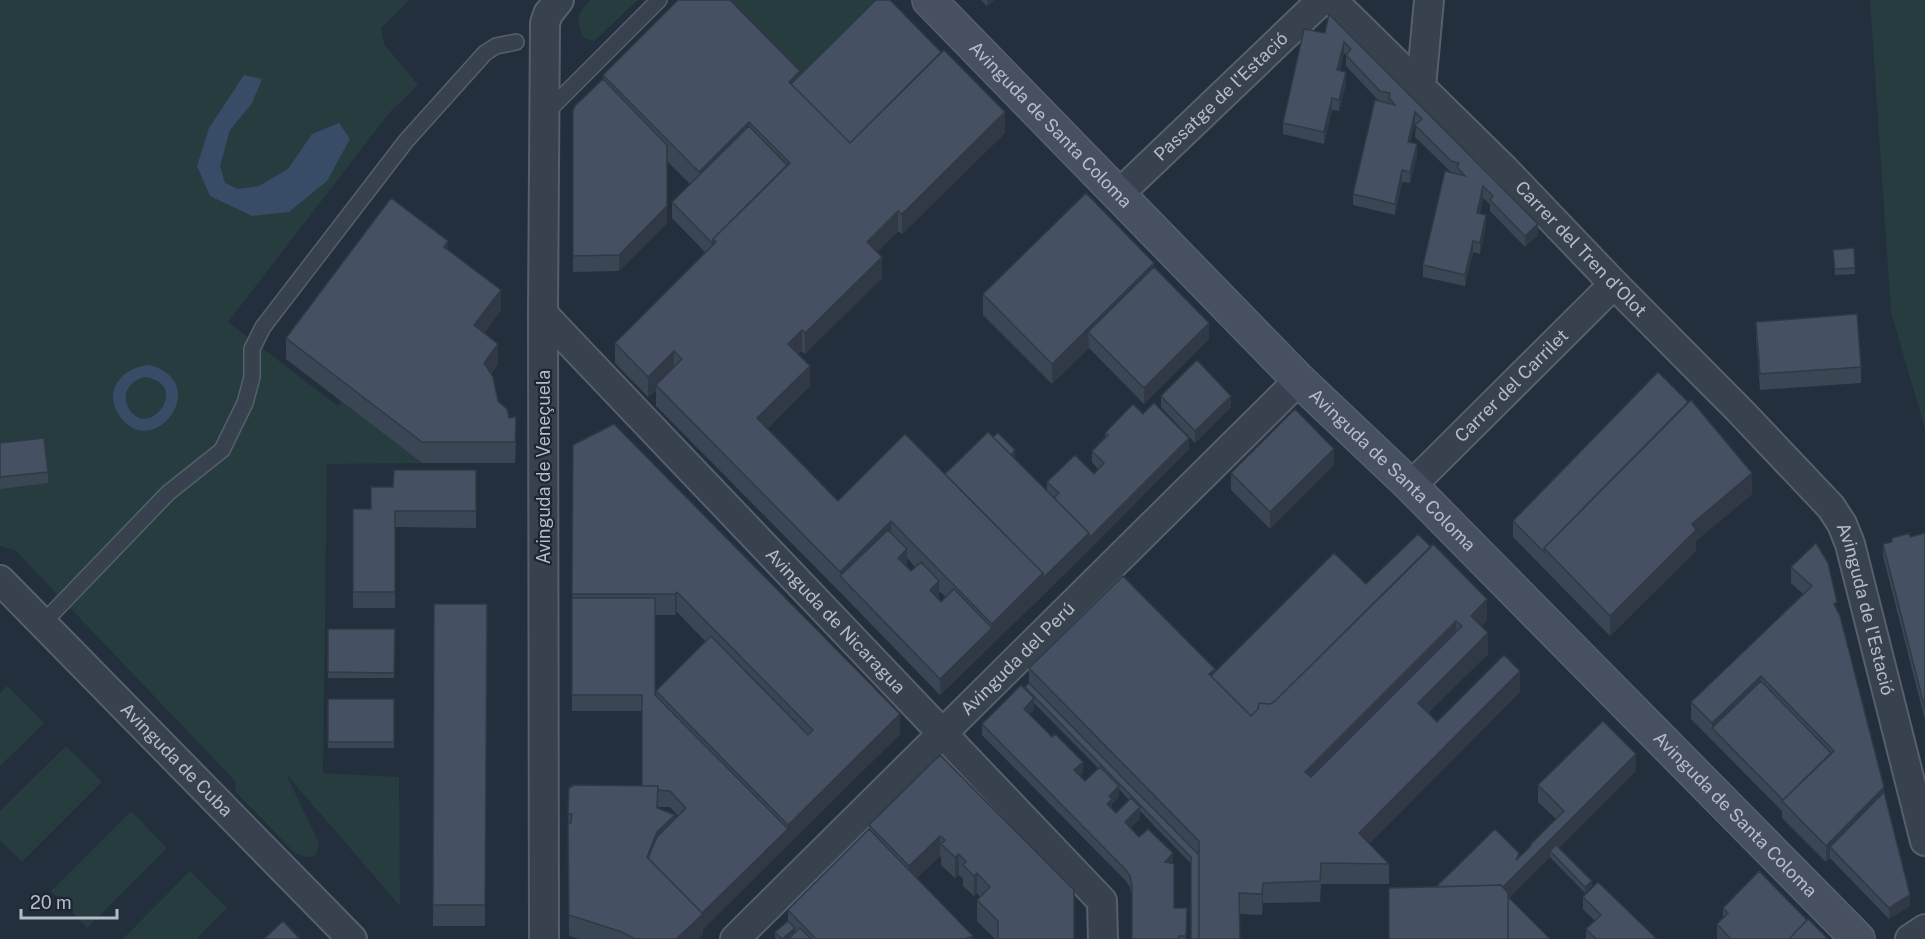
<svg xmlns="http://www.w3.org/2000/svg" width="1925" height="939" viewBox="0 0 1925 939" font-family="'Public Sans',sans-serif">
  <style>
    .green { fill: #263c3f }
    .water { fill: #394c67; fill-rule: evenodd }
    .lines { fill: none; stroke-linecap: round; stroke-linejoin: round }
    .lane-casing { stroke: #565f6c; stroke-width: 18 }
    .street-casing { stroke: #565f6c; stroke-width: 32 }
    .secondary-casing { stroke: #565f6c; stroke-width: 36 }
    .lane { stroke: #38414e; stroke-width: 15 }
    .street { stroke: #38414e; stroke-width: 28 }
    .secondary { stroke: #465061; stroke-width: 33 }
    .wall { fill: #3b4654; fill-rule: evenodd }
    .shaded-wall { fill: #303945 }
    .building { fill: #455162; stroke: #303945; stroke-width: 1.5; fill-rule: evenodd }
    .labels { text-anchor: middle; stroke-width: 4.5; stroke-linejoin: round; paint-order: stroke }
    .street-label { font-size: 18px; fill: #b4bcc9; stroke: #1d2633 }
  </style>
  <rect width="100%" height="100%" fill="#242f3e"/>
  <!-- green -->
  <path class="green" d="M0,0H409L381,28L384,44L418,85L390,112L228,322L338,406L342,402L422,463L327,464L323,773L399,777L400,906L286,774L318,841C321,860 307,860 294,852L235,791L236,782L15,550L0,546Z
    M591,0H638L594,41L584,38C575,19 576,14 591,0Z
    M710,0H874L883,9L800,91Z
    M1870,0H1925V429L1891,312Z
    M7,686L44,723L0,766V693Z
    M66,746L102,782L22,862L0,840V811Z
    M131,811L167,848L87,928L51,891Z
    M190,871L227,908L196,939H123Z"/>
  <!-- water -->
  <path class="water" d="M244,75L262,79L252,103L230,130L220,166L225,183L238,189L259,186L288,169L312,134L339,123L350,139L327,181L289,212L252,216L210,196L197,166L209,128Z
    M150,365C215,384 151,464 119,415C102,390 124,366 150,365ZM145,377C192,384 149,441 129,409C120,394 130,380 145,377Z"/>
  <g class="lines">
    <!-- lane casing -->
    <g class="lane-casing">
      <path id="lane" d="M544,115L659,0
        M42,624L168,493L222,450L245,403L252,377V349L263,327L406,141L485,53L496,46L516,42"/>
    </g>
    <!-- street casing -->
    <g class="street-casing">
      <g id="street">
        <path id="s1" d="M1332,0L1505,170L1614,284L1742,413L1831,507L1842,524L1850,544L1925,841"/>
        <path d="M1421,87L1429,0"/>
        <path id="s2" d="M1119,194L1322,0"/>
        <path id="s3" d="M543,314L1102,901L1103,939"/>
        <path id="s4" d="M1411,486L1614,284"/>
        <path id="s5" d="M0,580L352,939"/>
        <path d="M544,939L543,314L545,23L548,14L559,0"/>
        <path id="s6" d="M735,939L1299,380"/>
        <path d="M1910,939L1925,929"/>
      </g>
    </g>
    <!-- secondary casing -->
    <g class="secondary-casing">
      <g id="secondary">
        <path id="s7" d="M929,0L1299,380L1411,486L1858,939"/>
      </g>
    </g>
    <!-- lane -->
    <use href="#lane" class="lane"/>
    <!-- street -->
    <use href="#street" class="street"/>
    <!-- secondary -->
    <use href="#secondary" class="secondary"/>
  </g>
  <!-- wall -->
  <path class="wall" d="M981,0H994L987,6Z
    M1329,14L1538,235L1525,247L1490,211V204L1483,198L1480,213L1486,226L1480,254L1473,252L1465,286L1423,277V265L1451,172L1415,137L1416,125L1415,124L1410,142L1417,155L1410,183L1402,182L1395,215L1353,205V194L1379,101L1346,66V55L1344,53L1340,71L1346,83L1339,111L1332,110L1324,144L1283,134V123L1325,33Z
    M603,75H800L1005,133L902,234L898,231L877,252L882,278L805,354L802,351L798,354L810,386L767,429L838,501L1015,456L1014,458L1047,492V482L1094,474L1098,469L1092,462V451L1105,437V433L1143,414L1189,449L1089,550L940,695L840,592L656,406V390L648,397L615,363V343L705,252L672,218V202L690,184L667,161V223L619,271L573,272V111L603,79ZM907,558L915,567L911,571L906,566ZM939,591L946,597L941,602L938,598L939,597Z
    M448,250L501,310L484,333L498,364L491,374L498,401L509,418L516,438L515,463H422L286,359V338Z
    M1833,250L1855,268V274L1835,275Z
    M983,294L1209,339L1144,404L1089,348L1052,384L983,315Z
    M1756,322L1861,367V383L1760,390L1756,338Z
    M1161,396L1231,407L1195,443L1161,407Z
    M0,443L48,472V483L0,489Z
    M573,445L900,734L703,929V934L698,939H579L569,936L568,835L569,787L642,786V711H572ZM677,612L706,642L656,691V697L655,695V615H675ZM658,807H670L678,816L675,819L658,808Z
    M1334,465L1270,529L1231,490V473Z
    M476,470V528L395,527V608H353V509H371Z
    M1752,494L1696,541V551L1610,636L1513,537V521Z
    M1925,533V720L1883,556V544L1892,542V538L1910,537Z
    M1791,567L1837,610L1884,792L1910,906L1889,919L1830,858L1826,862L1782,818V811L1691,719V702L1803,594L1791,583Z
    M1366,584L1487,620L1481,626L1488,654L1428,713L1437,722L1520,692L1369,844L1389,864V884H1321L1320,902L1263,903L1262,915L1240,914L1140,811V819L1130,828L1139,837L1173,864L1174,908H1187L1186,939H1132V897L1130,887L1125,880L982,735V724L1025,689V687L1029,683V668L1215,673ZM1034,703L1098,768L1085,781L1080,776L1083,773L1029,714L1034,710ZM1119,789L1129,800L1116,813L1112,809V804L1119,797Z
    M434,604H487L485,926H433Z
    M328,629H395L394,678H328Z
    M328,699H394V748H328Z
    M940,755L1074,939H995L977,921V900L980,897L977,893L974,896L963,886V879L959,875L955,878L941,865V858L940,856L917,878L973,939H777L775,938V932L788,921V910L869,829V825Z
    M1636,771L1559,848L1592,886L1585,893L1550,857L1509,898L1436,887L1519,857L1530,848V845L1556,819L1538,802V785Z
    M1583,897L1657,939H1586V929L1595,921L1583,909Z
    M1723,908L1807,920L1828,939H1717V924L1723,918Z"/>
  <!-- shaded-wall -->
  <path class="shaded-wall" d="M987,0H994L987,6Z
    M1344,42V53L1337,81V70Z
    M800,71V91L789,82Z
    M1346,72V83L1339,111V100Z
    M1332,98V110L1324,144V132Z
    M1005,112V133L902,234V214Z
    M1415,112V124L1408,153V142Z
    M749,122V142L699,192V172Z
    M1417,144V155L1410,183V172Z
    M667,161V223L619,271V255Z
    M1402,170V182L1395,215V204Z
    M1483,186V198L1477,224V213Z
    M898,211V231L867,262V242Z
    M1486,215V226L1480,254V243Z
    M1538,224V235L1525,247V236Z
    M448,241V261L444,247Z
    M1473,241V252L1465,286V275Z
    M882,257V278L805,354V333Z
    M1154,263V283L1088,332L1089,348L1052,384V364Z
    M501,290V310L474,346V325Z
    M1209,323V339L1144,404V388Z
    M802,330V351L788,364V344Z
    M498,344V364L484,383V363Z
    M674,351V372L656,385V390L648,397V377Z
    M810,366V386L757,439V418Z
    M1231,396V407L1195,443V431Z
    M1189,438V449L1089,550V538Z
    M1334,449V465L1270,529V512Z
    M1015,450V456L1005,466V460Z
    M1752,473V494L1696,541V551L1610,636V616L1692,524Z
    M891,521V542L840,576V592V572Z
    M1089,533V550L1043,594V578Z
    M907,549V565L898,574V558Z
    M1043,573V594L940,695V679L992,628V624Z
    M939,581V597L930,606V590Z
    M677,592V612L675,615V594Z
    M1487,599V620L1471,637V616Z
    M1456,621V642L1305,792V772Z
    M1488,633V654L1418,723V703Z
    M1215,669V684L1209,674Z
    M1520,671V692L1359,854V833Z
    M1761,676V693L1712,728V739V723Z
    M1034,698V710L1024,720V709Z
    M900,714V734L703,929V934L698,939H676L788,829V825Z
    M1636,754V771L1553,854L1550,851V857L1501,906V889L1519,853V869Z
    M1083,762V773L1074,782V770Z
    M1119,786V797L1112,804V810L1107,804L1109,796Z
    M1884,787V804L1830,847V858L1826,862V846Z
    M1140,807V819L1125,833V822Z
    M675,815V836L652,866L647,857L657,832Z
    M940,836V856L909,886V866Z
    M1173,853V865L1165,862Z
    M959,854V875L955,878V857Z
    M977,873V893L974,896V876Z
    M1592,881V886L1585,893V887Z
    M1263,883V903L1262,915V894Z
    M1910,895V906L1889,919V908Z
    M795,928V934L789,939H782Z"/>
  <!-- building -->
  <path class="building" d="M678,0H730L800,71L789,82L850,143L944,50L1005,112L902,214L898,211L867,242L882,257L805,333L802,330L788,344L810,366L757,418L838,501L905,434L1043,573L992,624L891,521L840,572L656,385L682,359L674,351L648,377L615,343L716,242L713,239L790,163L749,122L699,172L603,75Z
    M876,0H890L941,52L850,143L791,84Z
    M1329,14L1538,224L1525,236L1490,200L1493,196L1483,186L1477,213L1486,215L1480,243L1473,241L1465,275L1423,265L1445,171L1465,176L1457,167L1459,163L1451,161L1415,125L1422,119L1415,112L1408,142L1417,144L1410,172L1402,170L1395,204L1353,194L1375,100L1395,105L1389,98L1390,93L1380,91L1346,55L1351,49L1344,42L1337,70L1346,72L1339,100L1332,98L1324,132L1283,123L1304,29L1325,33Z
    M603,79L667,145V206L619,255L573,256V111L575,106Z
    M749,126L787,165L713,239V244L672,202Z
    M1086,193L1154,263L1052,364L983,294Z
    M391,198L448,241L444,247L501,290L474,325L498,344L484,363L493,377L498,401L507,409L509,418L516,417L515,442H422L286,338Z
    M1854,248L1855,268L1835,269L1833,250Z
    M1154,267L1209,323L1144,388L1088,332Z
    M1857,314L1861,367L1760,374L1756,322Z
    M1197,360L1231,396L1195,431L1161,396Z
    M1658,372L1688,402L1544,548V552L1513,521Z
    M1691,400L1752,473L1692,524L1696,530L1610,616L1544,548Z
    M1154,403L1189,438L1089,538V533L1054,498L1059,493L1047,482L1075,455L1094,474L1104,463L1092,451L1108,435L1105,433L1133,404L1143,414Z
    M1295,409L1334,449L1270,512L1231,473Z
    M614,424L900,714L788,825L656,691L711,636L808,735L813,730L677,592L675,594H572L573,445Z
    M988,432L1089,533L1043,578V573L945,474Z
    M998,433L1015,450L1011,455L993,437Z
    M44,438L48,472L0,477V443Z
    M394,470H476V511H395V592H353V509H371V487H393Z
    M888,530L907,549L898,558L911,571L921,562L939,581L930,590L941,602L954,589L992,628L940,679L840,576Z
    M1910,533V537L1925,533V709L1883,544L1892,542V538Z
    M1418,534L1431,547L1274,702L1270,704L1259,703L1258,709L1251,716L1211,676L1334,553L1366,584Z
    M1816,543L1828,563L1837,602L1834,604L1840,616L1884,787L1826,846L1782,801L1834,751L1761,676L1712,723L1691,702L1812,586L1791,567Z
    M1433,544L1487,599L1471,616L1488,633L1418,703L1437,722L1504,655L1520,671L1359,833L1389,864L1321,863L1320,881L1263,883L1262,894L1239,893L1240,939H1199V841L1029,668L1123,576L1215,669L1209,674L1251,716L1258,709L1259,703L1270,704L1274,702ZM1456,621L1462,626L1311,777L1305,772Z
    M572,598H655V695L788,829L702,913L648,858L657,837L686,808L670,791L658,790V786H642V695H572Z
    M434,604H487L485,905H433Z
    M328,629H395L394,673L328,672Z
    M1761,681L1831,753L1783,800L1712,728Z
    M1029,683L1199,855V939H1191V857L1025,687Z
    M1021,685L1034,698L1024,709L1052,737L1055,734L1083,762L1074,770L1085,781L1100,767L1119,786L1109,796L1112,799L1107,804L1116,813L1131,798L1140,807L1125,822L1139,837L1148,829L1173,853L1165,862L1174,864V908H1187L1186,936H1179V939H1132V886L1130,876L1125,869L982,724Z
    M328,699H394V742H328Z
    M1603,721L1636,754L1503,887L1501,885L1436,887L1495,829L1519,853L1516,860L1531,846L1530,845L1564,811L1538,785Z
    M940,755L1074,890V939H998V921L977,900L990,887L977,873L974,876L963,865L966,862L959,854L955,857L941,844L945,840L940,836L909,866L869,825Z
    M572,785L658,786L657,808L675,815L657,832L647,857L703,914L676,939H635L622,932L569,915L568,823H571L572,814H568L569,787H572Z
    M1884,792L1910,895L1889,908L1830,847Z
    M869,829L973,936L965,939H816L788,910Z
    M1556,845L1592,881L1585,887L1550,851Z
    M1759,871L1807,920L1789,939H1731L1717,924L1728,913L1723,908Z
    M1598,882L1657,939H1596L1586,929L1601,915L1583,897Z
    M1501,885L1508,893V939H1389V888Z
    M1508,897L1550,939H1508Z
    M1808,919L1828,939H1789Z
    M283,921L300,939H264Z
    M788,921L795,928L782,939L775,932Z
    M800,928L811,939H788Z"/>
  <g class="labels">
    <!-- street labels -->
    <g class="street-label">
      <text dy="6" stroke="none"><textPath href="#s2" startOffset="141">Passatge de l'Estació</textPath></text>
      <text dy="6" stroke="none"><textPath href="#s7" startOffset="174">Avinguda de Santa Coloma</textPath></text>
      <text dy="6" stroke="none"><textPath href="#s1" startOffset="352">Carrer del Tren d'Olot</textPath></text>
      <text dy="6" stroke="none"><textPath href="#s4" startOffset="142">Carrer del Carrilet</textPath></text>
      <text transform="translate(544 467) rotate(-90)" y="6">Avinguda de Veneçuela</text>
      <text dy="6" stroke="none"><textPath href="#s7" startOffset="660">Avinguda de Santa Coloma</textPath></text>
      <text dy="6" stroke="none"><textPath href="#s1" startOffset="820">Avinguda de l'Estació</textPath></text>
      <text dy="6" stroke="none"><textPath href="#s3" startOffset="424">Avinguda de Nicaragua</textPath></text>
      <text dy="6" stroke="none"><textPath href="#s6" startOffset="398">Avinguda del Perú</textPath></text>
      <text dy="6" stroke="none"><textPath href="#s5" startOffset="252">Avinguda de Cuba</textPath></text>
      <text dy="6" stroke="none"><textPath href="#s7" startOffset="1146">Avinguda de Santa Coloma</textPath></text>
    </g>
  </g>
  <!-- scale -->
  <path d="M21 909v9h96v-9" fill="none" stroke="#b4bcc9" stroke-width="3"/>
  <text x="30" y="909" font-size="18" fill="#b4bcc9" stroke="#1d2633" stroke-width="4.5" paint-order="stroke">20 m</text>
</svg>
